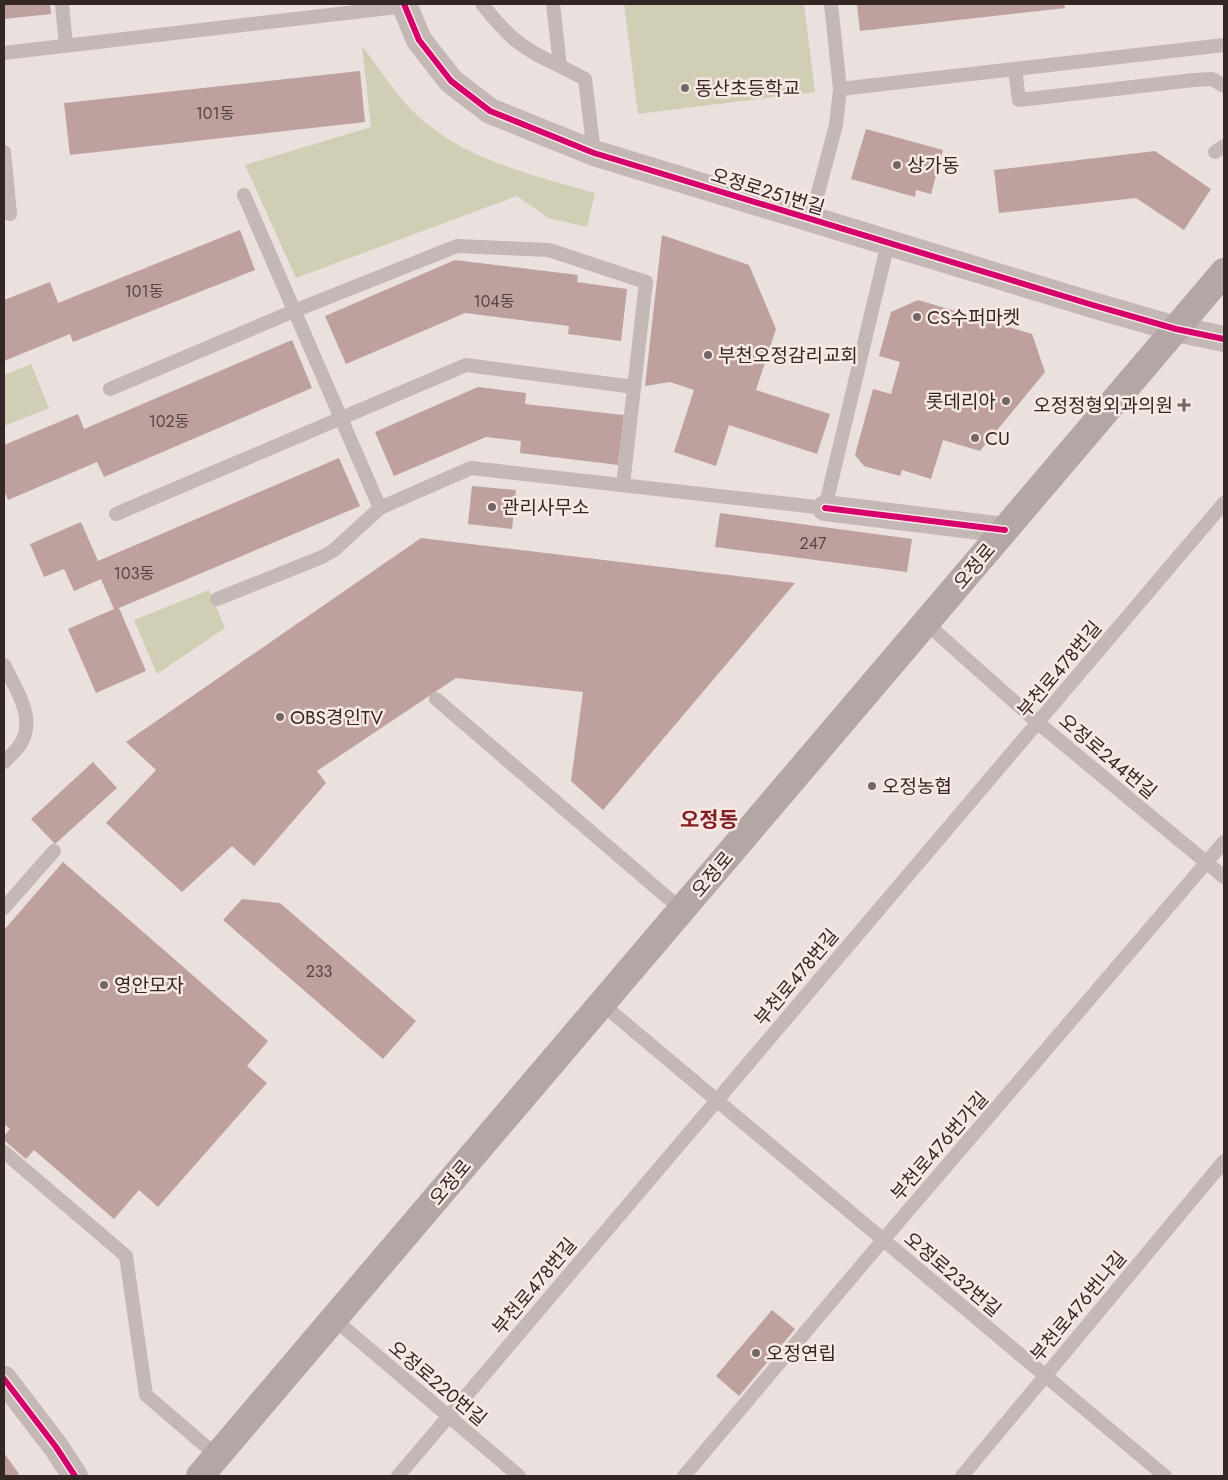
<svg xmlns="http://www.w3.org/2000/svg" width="1228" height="1480" viewBox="0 0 1228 1480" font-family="Jost,'Noto Sans KR',sans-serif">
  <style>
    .green { fill: #d1ceb6 }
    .building { fill: #bea09f }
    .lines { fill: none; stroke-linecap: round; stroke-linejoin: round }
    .service { stroke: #c3b8b6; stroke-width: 14 }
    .minor { stroke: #c3b8b6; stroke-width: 26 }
    .primary { stroke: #b2a7a5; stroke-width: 28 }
    .cycleway-casing { stroke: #f8e8e3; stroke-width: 9 }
    .cycleway { stroke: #d6006c; stroke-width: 6 }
    .poi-dot { fill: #736765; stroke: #f8e8e3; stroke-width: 2 }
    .labels { text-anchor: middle; stroke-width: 5; stroke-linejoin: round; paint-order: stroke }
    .number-label { font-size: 16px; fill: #564444 }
    .poi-label { font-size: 19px; fill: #332625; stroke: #f8e8e3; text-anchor: start }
    .street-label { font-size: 19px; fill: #332625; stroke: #f8e8e3 }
    .quarter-label { font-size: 21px; font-weight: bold; fill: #811f23; stroke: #f8e8e3 }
  </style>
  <rect width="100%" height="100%" fill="#eae0dd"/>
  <!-- green -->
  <path class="green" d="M624,4H804L815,92L638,114Z
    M362,46C380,69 397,97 419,117C467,161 534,175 595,193L587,227L548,218L517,196L296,278L245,165L371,127Z
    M31,364L49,408L4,426V375Z
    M209,590L225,628L157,674L134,620Z"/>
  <!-- building -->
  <path class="building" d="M4,4H50L51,14L4,19Z
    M857,4H1064L1065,8L860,31Z
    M360,71L365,122L70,155L64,103Z
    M866,129L943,150L931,194L916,190L915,197L851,179Z
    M1155,151L1211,189L1184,230L1136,198L999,213L994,170Z
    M240,230L255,270L73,342L70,334L4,361V300L50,282L58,303Z
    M662,235L749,265L776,329L756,390L830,414L817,454L729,425L716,466L674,452L694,390L670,382L645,386Z
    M455,260L578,275L577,282L627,289L621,341L568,334L569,326L465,313L346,364L325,316Z
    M918,300L1032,334L1045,372L980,451L943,440L931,479L902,470L900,476L864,466L855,455L873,389L891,394L900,362L879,356L891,312Z
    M292,340L312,388L104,477L97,462L8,500L4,490V445L78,414L84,429Z
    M478,387L526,393L525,404L624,415L618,465L520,453L521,441L486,437L394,476L375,432Z
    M339,458L360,506L119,608L146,671L96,693L68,629L114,609L101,579L74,591L64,569L44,577L30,544L81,522L98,561Z
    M472,486L516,490L512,529L468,524Z
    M720,513L912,539L907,572L715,547Z
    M421,538L795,583L603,810L571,781L583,692L456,678L317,771L326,783L254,866L232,846L182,892L106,823L156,770L126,742Z
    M93,762L117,788L55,844L31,819Z
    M63,862L268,1041L247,1066L267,1083L158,1207L139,1190L114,1219L34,1150L26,1159L4,1140V1136L10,1129L4,1124V930Z
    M242,899L280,903L416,1021L383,1059L223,920Z
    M772,1310L795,1329L739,1396L716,1376Z
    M4,1453L19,1474L16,1476H4Z"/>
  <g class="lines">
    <!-- service -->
    <path class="service" d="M62,4L66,46
      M482,4C508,37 522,49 560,66
      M553,4L560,66L585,79L594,153
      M4,53L406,6
      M1015,69L1019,100L1194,80L1212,79L1224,86
      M840,89L1224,45
      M4,152L10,214
      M1215,152L1224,146
      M244,195L380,508L471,468L825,508L888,243
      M811,219L836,125L840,89L831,4
      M110,389L294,311L457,246L549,250L646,282L623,485
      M116,514L466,365L634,387
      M217,599L322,557L334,550L380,508
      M926,623L1037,722L1224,877
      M4,665C16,689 37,719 20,745C16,751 9,757 4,762
      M436,699L682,910
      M4,908L54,851
      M602,1004L1165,1476
      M4,1152L126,1256L146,1395L217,1456
      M334,1319L519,1476
      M398,1476L1224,503
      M684,1476L883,1240L1224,842
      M962,1476L1224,1161"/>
    <!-- minor -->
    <path class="minor" d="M404,4L419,40L451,81L490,111L594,153L1096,306L1176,329L1224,339
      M825,508L1005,530
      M4,1379L56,1447L75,1476"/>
    <!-- primary -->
    <path class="primary" d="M200,1476L1224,272"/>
    <!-- cycleway casing -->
    <g class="cycleway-casing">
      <path id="cycleway" d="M404,4L419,40L451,81L490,111L594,153L1096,306L1176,329L1224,339
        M825,508L1005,530
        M4,1379L56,1447L75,1476"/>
    </g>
    <!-- cycleway -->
    <use href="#cycleway" class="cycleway"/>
  </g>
  <!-- markers -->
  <g class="poi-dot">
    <circle cx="685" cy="88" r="5"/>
    <circle cx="897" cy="165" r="5"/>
    <circle cx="917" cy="317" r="5"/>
    <circle cx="708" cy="355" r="5"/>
    <circle cx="1006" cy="401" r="5"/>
    <path d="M1181.5 397.5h5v5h5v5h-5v5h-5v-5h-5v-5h5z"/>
    <circle cx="975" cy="438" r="5"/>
    <circle cx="492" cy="507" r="5"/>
    <circle cx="280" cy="717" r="5"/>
    <circle cx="872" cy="786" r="5"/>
    <circle cx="104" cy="985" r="5"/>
    <circle cx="756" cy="1353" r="5"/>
  </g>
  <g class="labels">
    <!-- number labels -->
    <g class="number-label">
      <text x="215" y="119">101동</text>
      <text x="144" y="297">101동</text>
      <text x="494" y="307">104동</text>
      <text x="169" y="427">102동</text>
      <text x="813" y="549">247</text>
      <text x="134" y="579">103동</text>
      <text x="319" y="977">233</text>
    </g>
    <!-- poi labels -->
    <g class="poi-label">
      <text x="695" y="95">동산초등학교</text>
      <text x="907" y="172">상가동</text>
      <text x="927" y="324">CS수퍼마켓</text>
      <text x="718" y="362">부천오정감리교회</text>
      <text x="996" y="408" text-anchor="end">롯데리아</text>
      <text x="1173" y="412" text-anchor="end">오정정형외과의원</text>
      <text x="985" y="445">CU</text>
      <text x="502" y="514">관리사무소</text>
      <text x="290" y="724">OBS경인TV</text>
      <text x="882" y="793">오정농협</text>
      <text x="114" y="992">영안모자</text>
      <text x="766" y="1360">오정연립</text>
    </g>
    <!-- street labels -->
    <g class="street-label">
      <text transform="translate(768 191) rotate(17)" y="7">오정로251번길</text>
      <text transform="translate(974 566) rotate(-50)" y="7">오정로</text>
      <text transform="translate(1059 669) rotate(-50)" y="7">부천로478번길</text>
      <text transform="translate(1108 756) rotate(40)" y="7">오정로244번길</text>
      <text transform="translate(712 874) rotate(-50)" y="7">오정로</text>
      <text transform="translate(796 977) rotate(-50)" y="7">부천로478번길</text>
      <text transform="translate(939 1146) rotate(-49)" y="7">부천로476번가길</text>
      <text transform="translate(450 1182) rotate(-50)" y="7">오정로</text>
      <text transform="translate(953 1274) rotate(40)" y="7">오정로232번길</text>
      <text transform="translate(534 1286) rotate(-50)" y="7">부천로478번길</text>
      <text transform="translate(1078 1306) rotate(-50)" y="7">부천로476번나길</text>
      <text transform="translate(438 1383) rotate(40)" y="7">오정로220번길</text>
    </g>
    <!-- quarter labels -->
    <g class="quarter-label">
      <text x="709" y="827">오정동</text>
    </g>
  </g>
  <!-- border -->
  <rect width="1228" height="1480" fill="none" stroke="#332625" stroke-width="10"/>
</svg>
